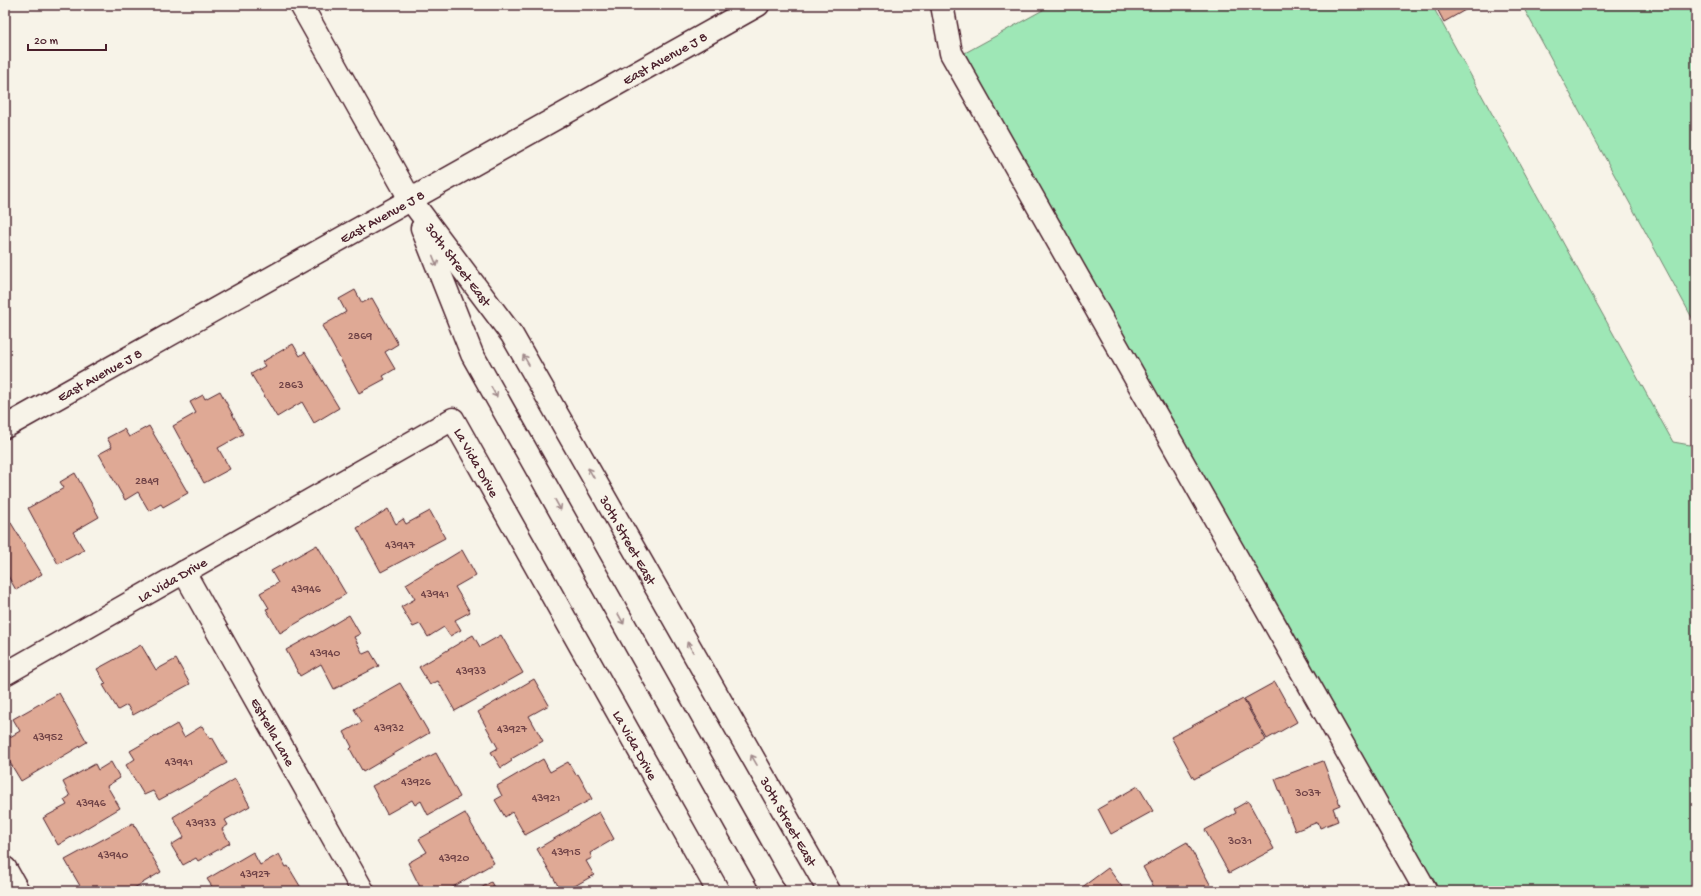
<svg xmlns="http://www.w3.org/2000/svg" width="1701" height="896" viewBox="0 0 1701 896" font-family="'Gochi Hand',sans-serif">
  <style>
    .green { fill: #9ee7b6; stroke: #748370 }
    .building { fill: #dfa995; stroke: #4a1f2b }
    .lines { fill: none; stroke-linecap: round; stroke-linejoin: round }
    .minor-casing { stroke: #4a1f2b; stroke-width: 25 }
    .major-casing { stroke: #4a1f2b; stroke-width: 25 }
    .minor { stroke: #f7f3e8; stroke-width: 22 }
    .major { stroke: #f7f3e8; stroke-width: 22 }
    .oneway { stroke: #a0898a }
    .labels { text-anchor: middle; stroke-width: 3; stroke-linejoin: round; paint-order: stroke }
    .number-label { font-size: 12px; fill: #6f4246 }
    .street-label { font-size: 14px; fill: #4a1f2b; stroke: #f7f3e8 }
  </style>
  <rect width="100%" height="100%" fill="#f7f3e8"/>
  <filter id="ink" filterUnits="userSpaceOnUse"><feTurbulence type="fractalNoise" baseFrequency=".025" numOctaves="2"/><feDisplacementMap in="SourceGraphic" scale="8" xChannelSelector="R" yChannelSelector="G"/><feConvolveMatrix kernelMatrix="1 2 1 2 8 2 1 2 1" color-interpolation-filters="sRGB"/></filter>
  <g filter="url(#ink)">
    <!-- green -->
    <path class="green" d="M1052,5H1432L1673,442L1696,446V891H1439L963,54Z
      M1522,5H1696V325Z"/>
    <!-- building -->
    <path class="building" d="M1435,5H1474L1444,22Z
      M355,290L362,303L372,298L398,344L385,352L395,369L383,376L385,379L359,393L322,326L346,312L339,299Z
      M293,344L300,356L305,352L339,408L314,423L302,402L277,417L251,374L265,366L262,362Z
      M220,391L243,434L218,448L230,469L204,483L173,426L196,413L190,402L203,395L205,399Z
      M149,426L188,493L163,507L161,504L149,511L138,492L125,500L99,454L112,447L107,438L124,429L129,437Z
      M75,473L99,517L73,532L84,550L58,564L28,508L64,488L60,482Z
      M388,509L396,524L403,519L406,524L430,511L445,538L381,572L357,528Z
      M5,513L42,574L16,590L5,571Z
      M317,545L346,594L280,633L266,609L269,608L260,593L278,583L271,571Z
      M462,550L476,575L455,587L470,612L455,620L461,630L450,636L444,627L428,637L420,624L413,627L401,607L415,599L406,584Z
      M349,615L360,634L354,637L363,654L370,651L379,666L334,689L321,664L300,676L286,650L311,636L312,637Z
      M473,635L480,647L501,635L523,673L455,711L438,681L430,685L419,667Z
      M141,645L156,670L176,659L190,684L133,715L127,705L118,710L103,685L106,684L97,669Z
      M534,679L549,705L529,716L543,741L511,759L512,761L501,768L491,752L498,748L478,712Z
      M1275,682L1297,722L1267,739L1244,699Z
      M400,683L429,733L363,772L350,749L352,747L344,732L362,722L354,709Z
      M59,693L87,742L21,781L6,756L8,754L5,749V740L20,731L13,719Z
      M1243,699L1266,740L1194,779L1171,737Z
      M177,724L184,737L202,726L210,739L212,737L227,763L159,800L153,791L144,795L126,765L135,759L130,751Z
      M436,753L460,797L428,815L421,801L415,805L412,800L387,814L372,786Z
      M543,759L550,772L568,762L576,775L578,774L592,799L525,835L512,812L505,817L495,800L502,796L497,786Z
      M1323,761L1340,805L1333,808L1338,821L1320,828L1318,822L1295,831L1275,779Z
      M111,762L120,778L107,786L120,808L58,845L43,818L67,805L64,800L70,796L63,782L95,764L98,770Z
      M235,779L250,806L225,820L228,825L222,829L230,843L198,861L196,858L183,865L171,845L184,837L173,817Z
      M1138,786L1153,811L1111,834L1098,809Z
      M1248,801L1274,849L1229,873L1205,830L1236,813L1234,809Z
      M599,812L614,839L590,853L592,858L586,861L594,875L566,891H561L537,849Z
      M465,813L494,863L446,891H422L408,863L427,852L419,839Z
      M133,823L161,872L129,891H110L107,886L98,891H83L65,860Z
      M1187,842L1211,886L1203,891H1156L1143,867Z
      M253,852L260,865L279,854L286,867L288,866L303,891H215L207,879Z
      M1108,868L1125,891H1077Z
      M491,882L496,891H476Z"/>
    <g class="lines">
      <!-- minor casing -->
      <g class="minor-casing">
        <g id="minor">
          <path d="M942,5L951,53L1426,891"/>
          <path id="s1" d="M5,427L758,5"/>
          <path id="s2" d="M184,572L363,891"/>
          <path id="s3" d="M5,674L453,419L718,891"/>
          <path d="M5,868L18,891"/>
        </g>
      </g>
      <!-- major casing -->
      <g class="major-casing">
        <g id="major">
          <path id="s4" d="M301,5L410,199L512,335L829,891"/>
          <path d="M422,228L472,354L774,891"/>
        </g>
      </g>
      <!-- minor -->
      <use href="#minor" class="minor"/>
      <!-- major -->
      <use href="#major" class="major"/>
    </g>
    <!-- one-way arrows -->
    <defs><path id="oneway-shaft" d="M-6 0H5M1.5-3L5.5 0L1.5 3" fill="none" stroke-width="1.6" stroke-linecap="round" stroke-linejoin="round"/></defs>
    <g class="oneway">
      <use href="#oneway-shaft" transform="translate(435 261) rotate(68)"/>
      <use href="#oneway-shaft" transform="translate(526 360) rotate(-120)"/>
      <use href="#oneway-shaft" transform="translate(494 392) rotate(61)"/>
      <use href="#oneway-shaft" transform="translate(591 473) rotate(-120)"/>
      <use href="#oneway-shaft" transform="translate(558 505) rotate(61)"/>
      <use href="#oneway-shaft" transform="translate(621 619) rotate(61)"/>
      <use href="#oneway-shaft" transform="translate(690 647) rotate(-120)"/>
      <use href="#oneway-shaft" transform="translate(754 760) rotate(-120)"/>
    </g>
  </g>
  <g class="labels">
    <!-- number labels -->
    <g class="number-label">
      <text x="360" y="339">2869</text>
      <text x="291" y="388">2863</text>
      <text x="147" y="484">2849</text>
      <text x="400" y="548">43947</text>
      <text x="306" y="592">43946</text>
      <text x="435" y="597">43941</text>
      <text x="325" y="656">43940</text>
      <text x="471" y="674">43933</text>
      <text x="389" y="731">43932</text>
      <text x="512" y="732">43927</text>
      <text x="48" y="740">43952</text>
      <text x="179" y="765">43941</text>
      <text x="416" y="785">43926</text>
      <text x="1308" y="796">3037</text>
      <text x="546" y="801">43921</text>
      <text x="91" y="806">43946</text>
      <text x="201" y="826">43933</text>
      <text x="1240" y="844">3031</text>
      <text x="566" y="855">43915</text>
      <text x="113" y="858">43940</text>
      <text x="454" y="861">43920</text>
      <text x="255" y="877">43927</text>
    </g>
    <!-- street labels -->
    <g class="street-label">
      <text dy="5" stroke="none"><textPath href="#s1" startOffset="756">East Avenue J 8</textPath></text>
      <text dy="5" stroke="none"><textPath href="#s1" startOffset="432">East Avenue J 8</textPath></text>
      <text dy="5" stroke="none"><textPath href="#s4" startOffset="304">30th Street East</textPath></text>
      <text dy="5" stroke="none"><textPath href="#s1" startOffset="108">East Avenue J 8</textPath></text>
      <text dy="5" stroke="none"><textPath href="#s3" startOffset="565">La Vida Drive</textPath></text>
      <text dy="5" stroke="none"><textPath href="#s4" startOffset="628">30th Street East</textPath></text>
      <text dy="5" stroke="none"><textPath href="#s3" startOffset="192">La Vida Drive</textPath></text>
      <text dy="5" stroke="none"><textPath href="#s2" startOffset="183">Estrella Lane</textPath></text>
      <text dy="5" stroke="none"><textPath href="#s3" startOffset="889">La Vida Drive</textPath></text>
      <text dy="5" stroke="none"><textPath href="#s4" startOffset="952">30th Street East</textPath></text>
    </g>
  </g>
  <!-- margin -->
  <rect width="1701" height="896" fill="none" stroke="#f7f3e8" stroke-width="20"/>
  <rect x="10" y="10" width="1681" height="876" fill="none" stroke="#4a1f2b" stroke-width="1.5" filter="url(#ink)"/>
  <!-- scale -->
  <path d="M28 44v6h78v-6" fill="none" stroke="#4a1f2b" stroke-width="2"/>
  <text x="34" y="44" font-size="12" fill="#4a1f2b" stroke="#f7f3e8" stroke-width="3" paint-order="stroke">20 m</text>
</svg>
